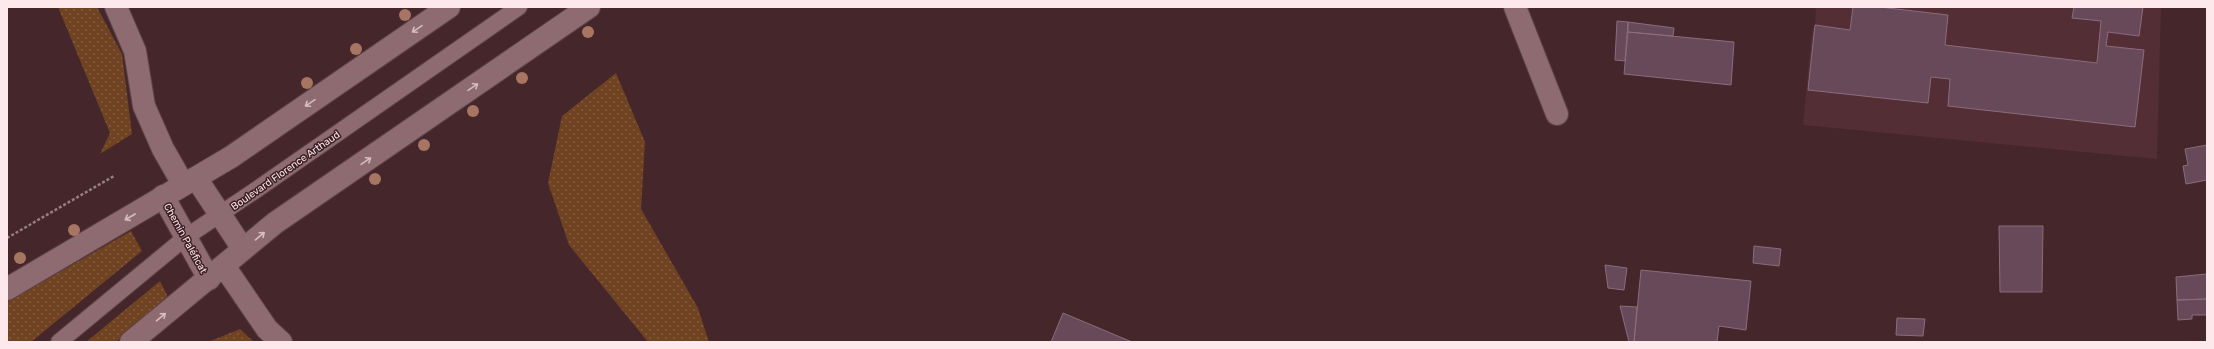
<svg xmlns="http://www.w3.org/2000/svg" width="2214" height="349" viewBox="0 0 2214 349" font-family="Rubik,sans-serif">
  <style>
    .built { fill: #532e35 }
    .grass { fill: url(#grass-dots) }
    .building { fill: #674959; stroke: #8c6c7d }
    .lines { fill: none; stroke-linecap: round; stroke-linejoin: round }
    .service-casing { stroke: #5c4348; stroke-width: 18 }
    .minor-casing { stroke: #5c4348; stroke-width: 24 }
    .tertiary-casing { stroke: #5c4348; stroke-width: 24 }
    .path { stroke: #977e82; stroke-width: 2.5; stroke-dasharray: 3 2; stroke-linecap: butt }
    .service { stroke: #8e6b70; stroke-width: 16 }
    .minor { stroke: #8e6b70; stroke-width: 22 }
    .tertiary { stroke: #8e6b70; stroke-width: 22 }
    .tree { fill: #a67662 }
    .oneway { stroke: #d6bdc0 }
    .labels { text-anchor: middle; stroke-width: 3; stroke-linejoin: round; paint-order: stroke }
    .street-label { font-size: 10px; fill: #fde9eb; stroke: #391c22 }
  </style>
  <defs>
    <pattern id="grass-dots" width="8" height="8" patternUnits="userSpaceOnUse"><rect width="8" height="8" fill="#6f4222"/><path d="M2 2h.1M6 6h.1" fill="none" stroke="#845d42" stroke-width="1.8" stroke-linecap="round"/></pattern>
  </defs>
  <rect width="100%" height="100%" fill="#44262b"/>
  <!-- built -->
  <path class="built" d="M1816,7H2161L2157,159L1803,125L1812,31L1815,25Z"/>
  <!-- grass -->
  <path class="grass" d="M58,7H97L122,54L132,134L100,154L110,133Z
    M616,73L645,142L641,209L698,308L709,342H648L569,245L548,183L562,116Z
    M131,231L142,251L31,342H7V302Z
    M160,281L169,299L116,342H86Z
    M240,329L254,342H208Z"/>
  <!-- building -->
  <path class="building" d="M1853,7H1879L1948,15L1945,45L2097,63L2101,21L2072,18L2074,7H2143L2139,36L2108,32L2106,46L2144,50L2135,127L1948,106L1950,79L1931,77L1928,103L1808,90L1815,25L1850,30Z
    M1617,21L1628,22L1625,61L1615,60Z
    M1628,22L1674,28L1673,36L1628,32Z
    M1628,32L1734,42L1731,85L1624,74Z
    M2207,145V180L2186,184L2183,166L2188,165L2185,149Z
    M1999,226H2043L2042,292H2000Z
    M1754,246L1781,249L1779,266L1753,263Z
    M1605,265L1627,268L1624,290L1608,288Z
    M1641,270L1751,281L1746,330L1719,326L1717,342H1634Z
    M2207,274V299L2177,300L2176,277Z
    M2207,299V315H2192V319L2178,320L2177,300Z
    M1620,306L1637,307L1634,342H1629Z
    M1063,313L1132,342H1051Z
    M1897,318L1925,319L1923,336L1896,335Z"/>
  <g class="lines">
    <!-- service casing -->
    <g class="service-casing">
      <path id="service" d="M59,342L186,237L253,192L519,7"/>
    </g>
    <!-- minor casing -->
    <g class="minor-casing">
      <path id="minor" d="M116,7L135,51L144,106L163,149L183,184
        M1515,7L1557,114
        M196,178L243,249
        M163,196L209,279
        M224,266L267,329L281,342"/>
    </g>
    <!-- tertiary casing -->
    <g class="tertiary-casing">
      <path id="tertiary" d="M7,289L231,157L449,7
        M131,342L275,223L589,7"/>
    </g>
    <!-- path -->
    <path class="path" d="M7,238L114,176"/>
    <!-- service -->
    <use href="#service" class="service"/>
    <!-- minor -->
    <use href="#minor" class="minor"/>
    <!-- tertiary -->
    <use href="#tertiary" class="tertiary"/>
  </g>
  <!-- trees -->
  <g class="tree">
    <circle cx="405" cy="15" r="6"/>
    <circle cx="588" cy="32" r="6"/>
    <circle cx="356" cy="49" r="6"/>
    <circle cx="522" cy="78" r="6"/>
    <circle cx="307" cy="83" r="6"/>
    <circle cx="473" cy="111" r="6"/>
    <circle cx="424" cy="145" r="6"/>
    <circle cx="375" cy="179" r="6"/>
    <circle cx="74" cy="230" r="6"/>
    <circle cx="20" cy="258" r="6"/>
  </g>
  <!-- one-way arrows -->
  <defs><path id="oneway-shaft" d="M-6 0H5M1.5-3L5.5 0L1.5 3" fill="none" stroke-width="1.6" stroke-linecap="round" stroke-linejoin="round"/></defs>
  <g class="oneway">
    <use href="#oneway-shaft" transform="translate(417 29) rotate(146)"/>
    <use href="#oneway-shaft" transform="translate(473 87) rotate(-34)"/>
    <use href="#oneway-shaft" transform="translate(310 103) rotate(146)"/>
    <use href="#oneway-shaft" transform="translate(366 161) rotate(-34)"/>
    <use href="#oneway-shaft" transform="translate(130 217) rotate(150)"/>
    <use href="#oneway-shaft" transform="translate(260 236) rotate(-40)"/>
    <use href="#oneway-shaft" transform="translate(161 317) rotate(-40)"/>
  </g>
  <g class="labels">
    <!-- street labels -->
    <g class="street-label">
      <text transform="translate(285 170) rotate(-35)" y="4">Boulevard Florence Arthaud</text>
      <text transform="translate(186 238) rotate(61)" y="4">Chemin Paléficat</text>
    </g>
  </g>
  <!-- border -->
  <rect width="2214" height="349" fill="none" stroke="#fde9eb" stroke-width="16"/>
</svg>
